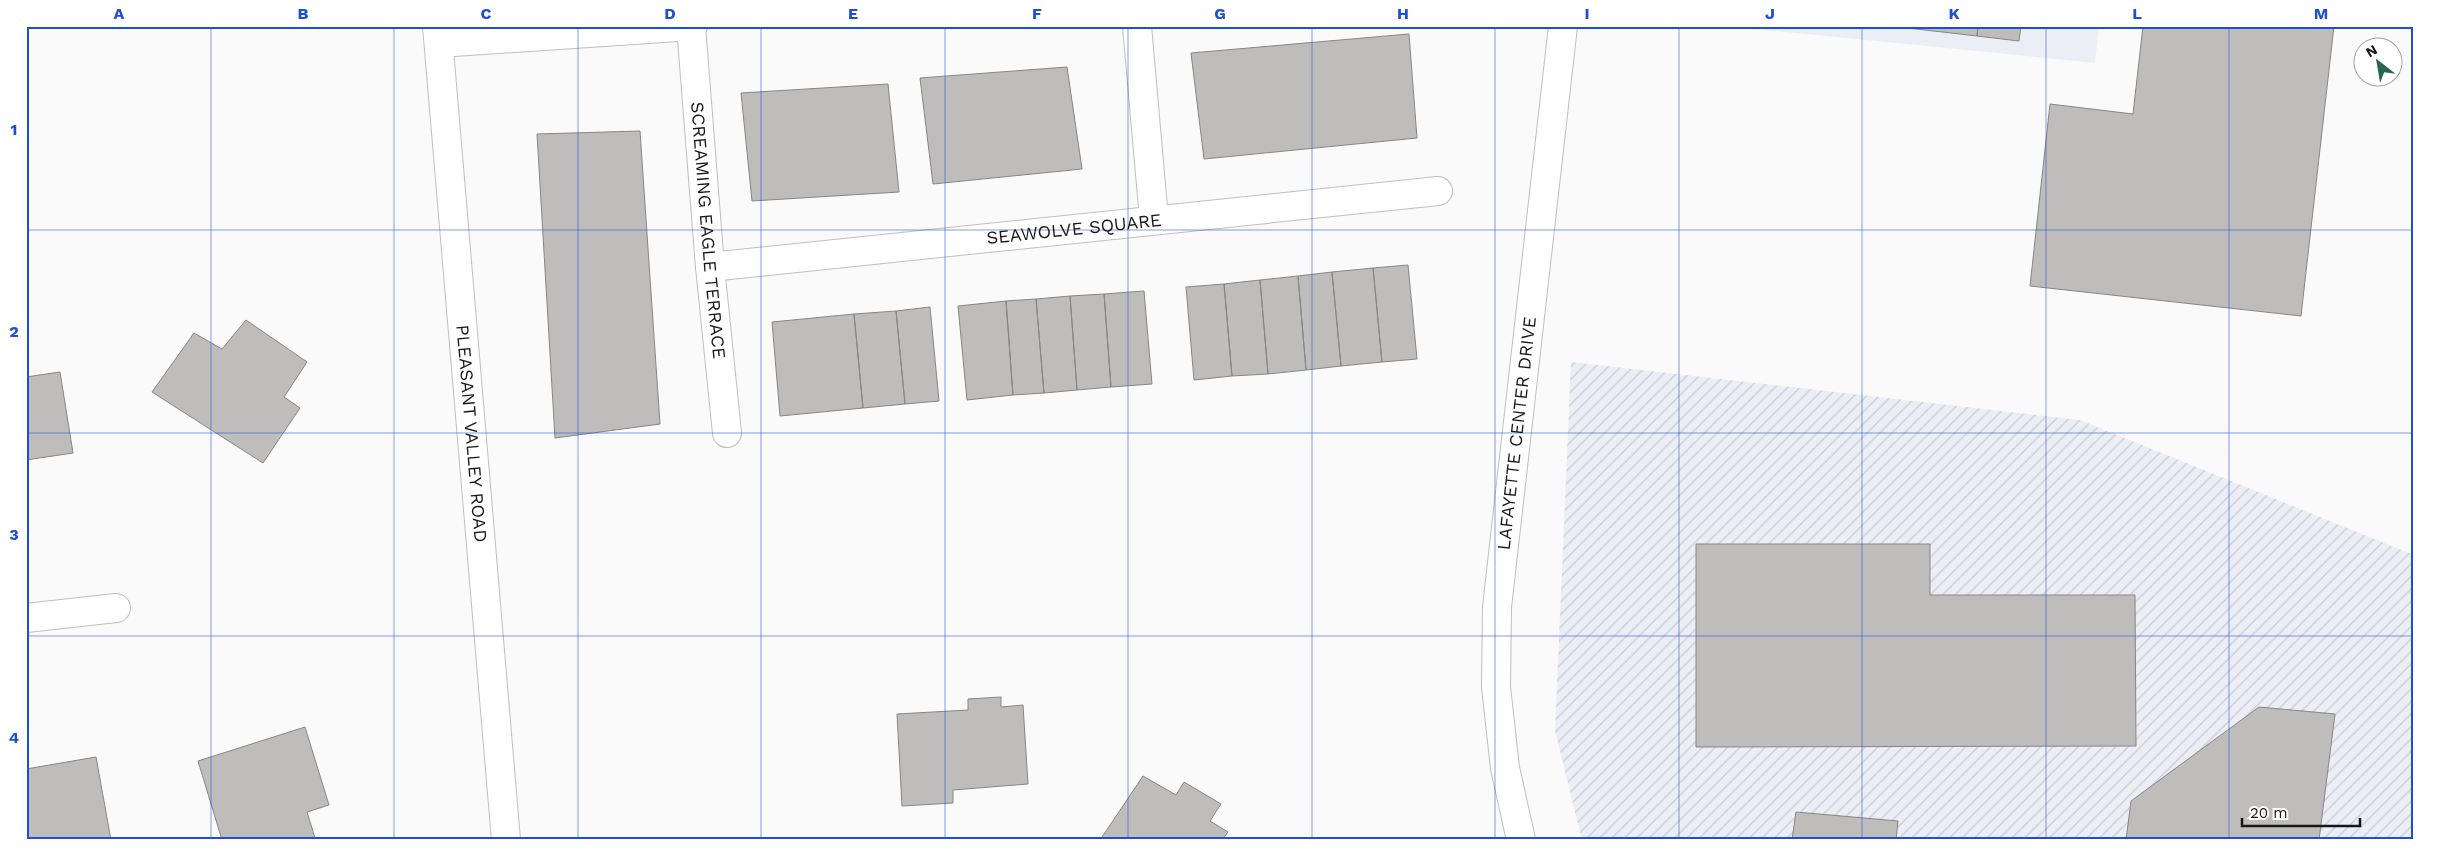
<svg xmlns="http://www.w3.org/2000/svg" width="2440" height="866" viewBox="0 0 2440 866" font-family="'Work Sans',sans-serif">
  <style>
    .built { fill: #eceef6 }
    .industrial { fill: url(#industrial-furrows) }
    .building { fill: #bebdbc; stroke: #878685 }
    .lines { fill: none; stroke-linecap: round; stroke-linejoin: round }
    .minor-casing { stroke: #bfbfc0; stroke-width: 30 }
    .tertiary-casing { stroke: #bfbfc0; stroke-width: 30 }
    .minor { stroke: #fff; stroke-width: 28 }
    .tertiary { stroke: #fff; stroke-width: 28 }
    .grid { fill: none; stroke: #1d4ed8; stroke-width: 1; stroke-opacity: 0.55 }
    .labels { text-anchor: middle; stroke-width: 4.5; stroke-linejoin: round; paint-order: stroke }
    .street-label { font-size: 18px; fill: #171718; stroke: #fff }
    .neatline { fill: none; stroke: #1d4ed8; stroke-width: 2 }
    .grid-label { font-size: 16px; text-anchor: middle; font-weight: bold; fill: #1d4ed8 }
  </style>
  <defs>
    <pattern id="industrial-furrows" width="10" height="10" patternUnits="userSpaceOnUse" patternTransform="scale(1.25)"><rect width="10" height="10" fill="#eceef6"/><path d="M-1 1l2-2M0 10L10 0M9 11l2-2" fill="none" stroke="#cacbd2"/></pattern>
  </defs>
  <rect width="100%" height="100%" fill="#fafafb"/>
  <!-- built -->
  <path class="built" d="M1727,26H2099L2095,63Z"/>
  <!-- industrial -->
  <path class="industrial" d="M1571,362L2080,420L2414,555V840H1582L1555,731Z"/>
  <!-- building -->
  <path class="building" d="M1890,26H1978L1977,36Z
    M1978,26H2021L2019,41L1977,36Z
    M2143,26H2334L2301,316L2030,286L2050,104L2133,114Z
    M1409,34L1417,138L1204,159L1191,53Z
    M1067,67L1082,169L933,184L920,78Z
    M888,84L899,192L752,201L741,93Z
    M640,131L660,424L555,438L537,134Z
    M1408,265L1417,359L1382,362L1373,268Z
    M1373,268L1382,362L1341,366L1332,272Z
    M1332,272L1341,366L1306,370L1298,276Z
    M1298,276L1306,370L1268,374L1260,280Z
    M1260,280L1268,374L1232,376L1224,284Z
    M1224,284L1232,376L1194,380L1186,287Z
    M1144,291L1152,384L1111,387L1104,294Z
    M1104,294L1111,387L1077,390L1070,296Z
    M1070,296L1077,390L1044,393L1036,299Z
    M1036,299L1044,393L1013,395L1006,301Z
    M1006,301L1013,395L967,400L958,306Z
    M930,307L939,401L905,404L896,311Z
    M896,311L905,404L863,408L854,314Z
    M854,314L863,408L780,416L772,322Z
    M246,320L307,362L284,397L300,408L263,463L152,392L194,333L222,349Z
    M60,372L73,453L26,460V377Z
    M1696,544H1930V595H2135L2136,746L1696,747Z
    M1001,697V707L1023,705L1028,784L953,790V803L902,806L897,714L968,710V699Z
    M2259,707L2335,714L2319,840H2126L2131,801Z
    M305,727L329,805L307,812L315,838L222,840L198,761Z
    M96,757L111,840H26V769Z
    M1143,776L1176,795L1184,782L1221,804L1210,821L1228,832L1222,840H1106L1102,837Z
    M1796,812L1898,821L1896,840H1792Z"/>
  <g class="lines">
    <!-- minor casing -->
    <g class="minor-casing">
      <g id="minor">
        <path id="s1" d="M691,26L710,267L727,433"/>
        <path d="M1137,26L1154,219"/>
        <path d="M439,43L693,26"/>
        <path id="s2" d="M710,267L1438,191"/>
        <path d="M26,618L116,608"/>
        <path id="s3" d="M1521,840L1505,768L1496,687L1497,607L1563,26"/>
      </g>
    </g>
    <!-- tertiary casing -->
    <g class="tertiary-casing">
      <g id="tertiary">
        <path id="s4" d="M437,26L506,840"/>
      </g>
    </g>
    <!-- minor -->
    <use href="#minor" class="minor"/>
    <!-- tertiary -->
    <use href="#tertiary" class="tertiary"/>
  </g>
  <!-- grid -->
  <path class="grid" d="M211,26V840M394,26V840M578,26V840M761,26V840M945,26V840M1128,26V840M1312,26V840M1495,26V840M1679,26V840M1862,26V840M2046,26V840M2229,26V840M26,230H2414M26,433H2414M26,636H2414"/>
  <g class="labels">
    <!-- street labels -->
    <g class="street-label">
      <text dy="6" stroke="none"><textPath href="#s2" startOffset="366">SEAWOLVE SQUARE</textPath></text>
      <text dy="6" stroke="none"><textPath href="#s1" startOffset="205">SCREAMING EAGLE TERRACE</textPath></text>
      <text dy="6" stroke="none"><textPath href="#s4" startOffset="409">PLEASANT VALLEY ROAD</textPath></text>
      <text dy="6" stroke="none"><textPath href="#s3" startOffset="410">LAFAYETTE CENTER DRIVE</textPath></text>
    </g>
  </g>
  <!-- border -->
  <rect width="2440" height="866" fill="none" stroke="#ffffff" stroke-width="55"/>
  <!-- north arrow -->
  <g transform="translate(2378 62) rotate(329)"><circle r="24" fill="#ffffff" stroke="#a2a2a3"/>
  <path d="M0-4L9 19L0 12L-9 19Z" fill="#2b654e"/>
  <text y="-8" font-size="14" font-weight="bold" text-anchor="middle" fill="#171718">N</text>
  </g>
  <!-- scale -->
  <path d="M2242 818v8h118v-8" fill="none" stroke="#171718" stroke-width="2.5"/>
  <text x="2250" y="818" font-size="15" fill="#171718" stroke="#ffffff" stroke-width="4" paint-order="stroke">20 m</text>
  <rect x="28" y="28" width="2384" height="810" class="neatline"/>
  <g class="grid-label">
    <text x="119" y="19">A</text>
    <text x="303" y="19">B</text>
    <text x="486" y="19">C</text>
    <text x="670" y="19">D</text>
    <text x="853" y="19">E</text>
    <text x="1037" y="19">F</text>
    <text x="1220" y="19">G</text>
    <text x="1403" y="19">H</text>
    <text x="1587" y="19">I</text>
    <text x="1770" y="19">J</text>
    <text x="1954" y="19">K</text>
    <text x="2137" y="19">L</text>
    <text x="2321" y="19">M</text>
    <text x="14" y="135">1</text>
    <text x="14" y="337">2</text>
    <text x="14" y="540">3</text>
    <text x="14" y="743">4</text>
  </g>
</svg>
